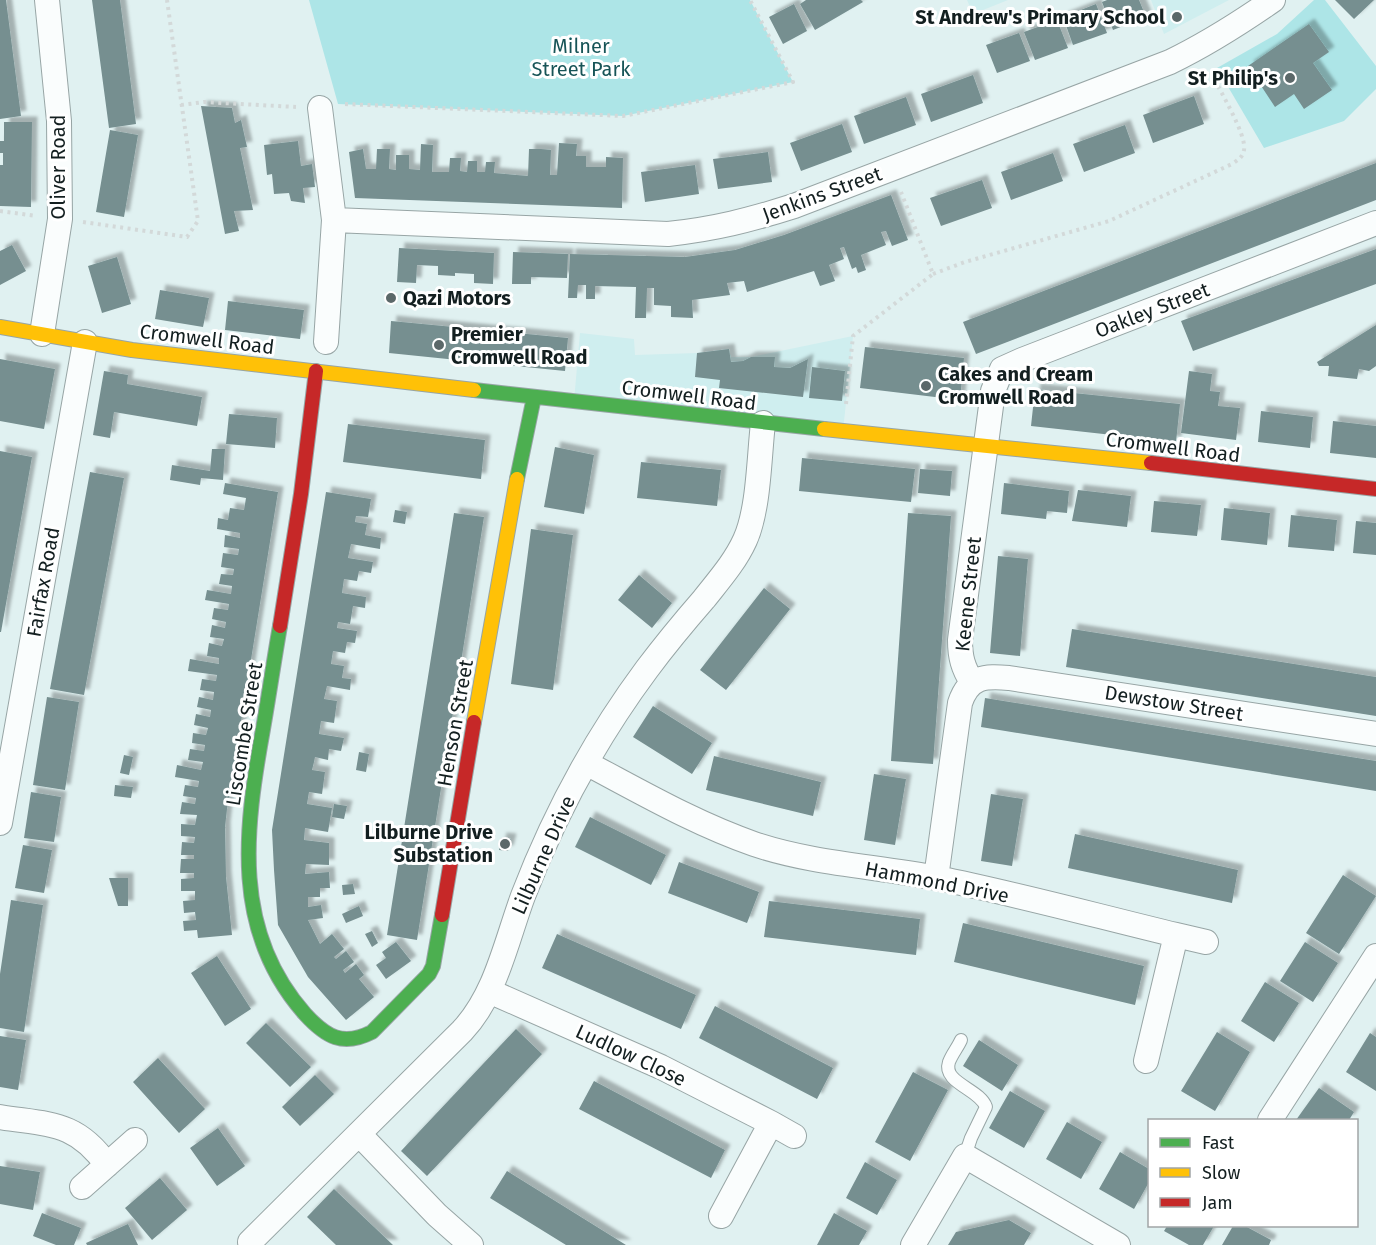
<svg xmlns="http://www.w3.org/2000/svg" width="1376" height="1245" viewBox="0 0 1376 1245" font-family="'Fira Sans',sans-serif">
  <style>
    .built { fill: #cfeeef }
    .green { fill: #ade5e7 }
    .building { fill: #768f90; filter: url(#shadow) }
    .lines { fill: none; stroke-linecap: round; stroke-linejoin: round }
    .lane-casing { stroke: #97a5a5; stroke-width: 14 }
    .street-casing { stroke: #97a5a5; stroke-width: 26 }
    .fast-casing { stroke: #97a5a5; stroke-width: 16 }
    .slow-casing { stroke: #97a5a5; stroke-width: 16 }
    .jam-casing { stroke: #97a5a5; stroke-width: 16 }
    .path { stroke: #d3d9d9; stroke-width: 4; stroke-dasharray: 3 4.5; stroke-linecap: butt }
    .lane { stroke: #fafdfd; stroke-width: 12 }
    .street { stroke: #fafdfd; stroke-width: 24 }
    .fast { stroke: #4caf50; stroke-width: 14 }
    .slow { stroke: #ffc107; stroke-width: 14 }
    .jam { stroke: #c62828; stroke-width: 14 }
    .poi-dot { fill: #5b6869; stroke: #fff; stroke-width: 2 }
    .labels { text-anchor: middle; stroke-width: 6; stroke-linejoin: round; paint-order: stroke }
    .poi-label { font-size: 20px; font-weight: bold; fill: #131f20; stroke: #fff; text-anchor: end }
    .park-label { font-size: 20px; fill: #175457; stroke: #fff }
    .street-label { font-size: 20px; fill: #131f20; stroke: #fff }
  </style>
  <defs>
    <filter id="shadow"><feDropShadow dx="5.5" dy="-5.5" stdDeviation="1.5" flood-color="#0004"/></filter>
  </defs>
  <rect width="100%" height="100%" fill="#e0f1f1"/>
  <!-- built -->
  <path class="built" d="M967,0H1008L973,14Z
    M1151,0H1229L1164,34Z
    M580,333L634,339L635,355L697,353L729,349L731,357H751L853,336L843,431L574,401Z"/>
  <!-- green -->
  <path class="green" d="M309,0H750L793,82L623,116L338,104Z
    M1314,0H1325L1376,66V89L1344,121L1264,148L1217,68L1277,34Z"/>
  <!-- building -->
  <path class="building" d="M0,0H6L21,116L0,119Z
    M92,0H120L136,124L109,128Z
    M806,0H861L863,2L815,30L800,4Z
    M1107,0H1139L1146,17L1113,30L1102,2Z
    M1335,0H1374L1354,19Z
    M794,4L807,31L783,44L769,17Z
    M1096,4L1107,33L1073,45L1063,17Z
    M1057,20L1068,48L1035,60L1024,32Z
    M1309,24L1329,52L1313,63L1332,90L1304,109L1294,94L1275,107L1248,66Z
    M1019,33L1030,61L997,73L986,45Z
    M973,75L983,103L931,122L921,94Z
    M1194,96L1204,124L1153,143L1143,115Z
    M906,97L916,125L864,144L854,116Z
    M201,106L232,108L235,123L241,120L247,147L240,148L253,210L234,211L239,231L225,234Z
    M4,122H32L31,207L0,206V165H3V153H0V141H4Z
    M842,124L852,152L801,171L790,143Z
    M1125,125L1135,153L1084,172L1073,144Z
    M110,130L138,135L124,217L96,212Z
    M298,141L301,166L312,164L315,187L303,188L305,203L291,201L289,193L274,194L272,174L267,175L264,145Z
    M559,143L577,144L576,156H586V167H606V157L623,158L622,208L355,198L349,152L363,149L366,169H376L377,149H390L389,169L396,170V155H409V169L420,170L421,144L433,145L432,172H449L450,158H461L460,171L467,172L468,161H477V172H485L486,162H495L494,173L528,176L529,149H541L551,150L550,175H557Z
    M768,152L772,182L718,189L713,159Z
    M1053,153L1063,181L1011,200L1001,172Z
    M1376,163V200L976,354L963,322Z
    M695,165L699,194L645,202L641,172Z
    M982,180L992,208L941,226L930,198Z
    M891,195L908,240L892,246L886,231L881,232L886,245L861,255L866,270L858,273L856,267L852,269L844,247L840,248L844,259L829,265L835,281L820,286L814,271L747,292L744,281L727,283L730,295L692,300L693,318L671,317V306L654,305V288H647L646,318H635L636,287L595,286V299H586V285H578L577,298H568L570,254L685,257L735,250L784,235Z
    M12,245L26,271L0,285V251Z
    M399,248L494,253L493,284L474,283V274L455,273V276L438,275V266L417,265L416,283L397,282Z
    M1376,249V284L1193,351L1181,321Z
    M513,252L568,254L567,278L531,277V284H512Z
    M117,257L131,304L102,313L88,266Z
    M160,290L209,298L203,327L155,319Z
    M228,301L304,310L300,339L225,330Z
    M391,321L568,338L565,371L389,353Z
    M1376,325V366L1369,371L1359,369L1357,379L1328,376L1329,366H1319L1317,362Z
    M865,347L964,358L960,400L860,388Z
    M729,349L731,362L743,361L751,357H775L774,367L790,368L808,359L803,397L719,388L720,380L695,377L697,353Z
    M0,359L55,369L44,429L0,421Z
    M812,367L845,371L842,401L809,398Z
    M104,371L128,375L127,384L202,397L197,426L114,412L110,438L93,435Z
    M1189,371L1212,374L1210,391L1220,392L1218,406L1240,408L1236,440L1181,433Z
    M1035,389L1180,404L1176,442L1031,426Z
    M1261,411L1313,417L1310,448L1258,442Z
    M229,414L277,418L275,448L226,444Z
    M1333,421L1376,426V458L1330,453Z
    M348,424L485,440L481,479L343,462Z
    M555,447L594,455L584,514L544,507Z
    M212,449H225L223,480L201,478L200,485L170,480L172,465L210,471Z
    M0,451L32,457L1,632H0Z
    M802,458L915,469L911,502L799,491Z
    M641,462L721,470L717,506L637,498Z
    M920,469L952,471L950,496L918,493Z
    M90,472L124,478L84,695L50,689Z
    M225,483L278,492L227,809L225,827L226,877L232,935L198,938L197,930L184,931L183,921L196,920L195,912L184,913L183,901L195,900V891H181V879L194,878V873H180L181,859H194V855H181L182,842L194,843L195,837L181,836V824L195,825L197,815L180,814L182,802L195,804L196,798L183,796L185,785L198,787L199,781L175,777L177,765L201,770L203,762L188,760L190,749L204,751L205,745L192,743L193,733L206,735L208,728L194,725L196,714L210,717L211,710L197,707L199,697L213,700L214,692L200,690L202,679L216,681L217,675L188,671L190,659L219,664V658L207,656L209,643L222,646L224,639L210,637L212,625L225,628L226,622L212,619L214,608L228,610L229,604L205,600L207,590L231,594L232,586L219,584L221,574L233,575L234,569L221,567L223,553L238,555L239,549L224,547L225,535L240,538V533L217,529L218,518L228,520L230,508L244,510L246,498L223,494Z
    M1004,483L1069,491L1067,513L1047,511L1046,519L1001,514Z
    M1078,490L1131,496L1127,527L1072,521Z
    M326,492L371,499L368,517L356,516L355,522L367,524L365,535L381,538L380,549L351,544L348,558L373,562L371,573L359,571L357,581L344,579L342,593L366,597L365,608L353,606L350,624L338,622L337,628L357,631L355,643L347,642L345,653L333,651L331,664L344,666L342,678L351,679L350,690L327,686L324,699L337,701L334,723L321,721L319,734L344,738L341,751L329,749L328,760L315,757L314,762L312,770L325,772L322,794L309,792L307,804L332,808L328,832L305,828L304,840L329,843V865L306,864L305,874L329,872L330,888H320V897H308V907L321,905L323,918L308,920L320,944L332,934L344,949L334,957L336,959L346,951L354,962L343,970L345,973L356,964L364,975L359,979L374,997L346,1020L308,977L278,925L274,870L272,830Z
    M1154,501L1201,505L1197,536L1151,532Z
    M1224,508L1270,513L1267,545L1221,540Z
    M395,510L407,512L405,524L393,522Z
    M454,513L484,517L417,940L387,935Z
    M908,513L951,516L933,764L891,761Z
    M1291,515L1337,520L1334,551L1288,547Z
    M1356,521L1376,523V555L1353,553Z
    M531,529L573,535L553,690L511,684Z
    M998,556L1028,559L1020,656L990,653Z
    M639,575L672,603L652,628L618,600Z
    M764,588L790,609L726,690L700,670Z
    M1072,629L1376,677V716L1066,667Z
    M47,697L79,702L65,790L33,785Z
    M985,698L1376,761V791L981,727Z
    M653,706L712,743L692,774L633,737Z
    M359,752L369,754L366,772L356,770Z
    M124,755L133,757L129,775L120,773Z
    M714,756L821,782L813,816L706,790Z
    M874,774L906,779L895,845L864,840Z
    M115,785L133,787L131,798L114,796Z
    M31,792L61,797L54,842L24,838Z
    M991,794L1023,799L1012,866L981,861Z
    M334,804L347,806L344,819L332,817Z
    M590,817L666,855L651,885L575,847Z
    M1075,834L1238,870L1232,903L1068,868Z
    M501,838L511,839L508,851L499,850Z
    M23,845L52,850L44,893L15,888Z
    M679,862L759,892L747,923L668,893Z
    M1343,875L1376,896L1339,954L1306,933Z
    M109,878H128V906H118Z
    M353,884L355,894L343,895L342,885Z
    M11,900L43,905L24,1032L0,1028V974Z
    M769,901L920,919L916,955L764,937Z
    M359,906L363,916L346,923L342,914Z
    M963,923L1144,966L1135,1005L954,962Z
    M372,931L378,943L372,947L365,934Z
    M557,934L696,995L681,1029L542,968Z
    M396,942L411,961L386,979L376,965L386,958L382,952Z
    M1305,942L1338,963L1313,1002L1280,981Z
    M217,956L251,1009L225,1026L191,973Z
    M1265,982L1299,1003L1274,1042L1241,1021Z
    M715,1006L833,1068L817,1099L699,1038Z
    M266,1023L311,1067L290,1087L246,1043Z
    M516,1029L542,1054L427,1176L401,1151Z
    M1217,1032L1250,1052L1215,1111L1181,1091Z
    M1370,1033L1376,1037V1091L1346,1072Z
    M0,1036L26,1040L18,1090L0,1087Z
    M979,1040L1018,1065L1002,1091L963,1066Z
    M158,1058L205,1109L179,1133L133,1082Z
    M913,1072L948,1090L910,1161L875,1142Z
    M315,1075L334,1094L300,1126L282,1107Z
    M594,1081L725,1150L711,1178L579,1109Z
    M1319,1088L1354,1112L1349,1120H1296Z
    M1010,1091L1045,1111L1024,1148L989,1128Z
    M1067,1122L1102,1142L1081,1179L1046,1159Z
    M218,1128L245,1166L217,1186L190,1148Z
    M1120,1152L1149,1169V1182L1134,1209L1099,1189Z
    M865,1162L897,1180L877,1215L846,1198Z
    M0,1166L40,1172L33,1210L0,1204Z
    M507,1171L626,1245H566L490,1198Z
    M160,1178L187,1210L152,1240L125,1208Z
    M334,1189L393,1245H336L307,1217Z
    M42,1213L81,1228L74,1245H56L33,1236Z
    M834,1213L867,1231L859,1245H817Z
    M1009,1220L1031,1233L1024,1245H948L956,1232Z
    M128,1224L138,1245H87L86,1243Z
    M1167,1226H1214L1203,1245H1189L1164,1231Z
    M1233,1226H1245L1271,1240L1269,1245H1222Z"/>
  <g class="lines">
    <!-- lane casing -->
    <g class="lane-casing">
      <path id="lane" d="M961,1040C958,1047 952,1054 949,1062C942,1083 980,1089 986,1107L971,1138L965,1156"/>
    </g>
    <!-- street casing -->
    <g class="street-casing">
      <path id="street" d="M320,108L334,220
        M42,334L60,219L59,121L47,0
        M326,342L334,220L668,234C715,229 750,220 794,206L1170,62C1207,44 1240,23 1273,0
        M972,682C963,668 960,657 960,640L993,391L1002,369L1022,360L1376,223
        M586,763C641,792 694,823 754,844C814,864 875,866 937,878C1017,894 1097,916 1176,935L1146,1061
        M0,823L85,342
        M936,878L960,703C969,676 985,676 1009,678L1376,734
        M1176,935L1206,942
        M489,991L661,1067L771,1123L721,1216
        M0,1117C49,1125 76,1121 107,1165
        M1270,1120L1376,956
        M771,1123L794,1136
        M359,1134L437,1215L471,1245
        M82,1187L135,1140
        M250,1242L462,1031C496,995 506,942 523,896C554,815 595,739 647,669C665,645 684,622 704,599C719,580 735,562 745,540C759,509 759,457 763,423
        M913,1245L965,1156L1118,1245"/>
    </g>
    <!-- fast casing -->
    <g class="fast-casing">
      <path id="fast" d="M474,390L824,429
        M517,479L534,397
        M280,626C274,660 269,695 263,729C245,829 231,931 305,1014C326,1037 343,1047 372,1032L429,974L433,966L442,915"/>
    </g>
    <!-- slow casing -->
    <g class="slow-casing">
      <path id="slow" d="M0,327L132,350L474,390
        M824,429L1151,463
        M474,722L517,479"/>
    </g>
    <!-- jam casing -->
    <g class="jam-casing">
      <path id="jam" d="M1151,463L1376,489
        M280,626L301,494L316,371
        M442,915L474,722"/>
    </g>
    <!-- path -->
    <path class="path" d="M345,104L623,116L793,82L750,0
      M181,105L204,102L296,107
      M0,211L37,216
      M83,222L187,237L198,221L167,0
      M933,274L965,262L1109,221L1232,164C1238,160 1243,157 1244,150C1247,134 1217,86 1209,69
      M846,404L853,336L933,274L901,192"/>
    <!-- lane -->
    <use href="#lane" class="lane"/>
    <!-- street -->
    <use href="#street" class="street"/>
    <!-- fast -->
    <use href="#fast" class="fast"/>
    <!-- slow -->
    <use href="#slow" class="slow"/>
    <!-- jam -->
    <use href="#jam" class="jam"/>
  </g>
  <!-- markers -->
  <g class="poi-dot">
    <circle cx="1177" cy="17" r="6"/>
    <circle cx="1290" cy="78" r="6"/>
    <circle cx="391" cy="298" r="6"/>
    <circle cx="439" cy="345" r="6"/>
    <circle cx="926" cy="386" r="6"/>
    <circle cx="505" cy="844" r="6"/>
  </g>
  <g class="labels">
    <!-- poi labels -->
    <g class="poi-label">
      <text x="1165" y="24">St Andrew's Primary School</text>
      <text x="1278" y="85">St Philip's</text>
      <text x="403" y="305" text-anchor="start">Qazi Motors</text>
      <text x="451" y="341" text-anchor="start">Premier<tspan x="451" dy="23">Cromwell Road</tspan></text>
      <text x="938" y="381" text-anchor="start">Cakes and Cream<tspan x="938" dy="23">Cromwell Road</tspan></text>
      <text x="493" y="839">Lilburne Drive<tspan x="493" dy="23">Substation</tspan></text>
    </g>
    <!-- park labels -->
    <g class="park-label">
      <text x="581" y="53">Milner<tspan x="581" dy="23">Street Park</tspan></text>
    </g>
    <!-- street labels -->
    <g class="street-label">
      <text transform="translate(58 167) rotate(-90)" y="7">Oliver Road</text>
      <text transform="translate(822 194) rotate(-20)" y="7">Jenkins Street</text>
      <text transform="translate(1152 310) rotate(-21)" y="7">Oakley Street</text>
      <text transform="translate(207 339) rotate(7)" y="7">Cromwell Road</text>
      <text transform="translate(689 395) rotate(7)" y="7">Cromwell Road</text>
      <text transform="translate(1173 447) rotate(7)" y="7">Cromwell Road</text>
      <text transform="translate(43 582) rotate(-80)" y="7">Fairfax Road</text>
      <text transform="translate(968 594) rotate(-84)" y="7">Keene Street</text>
      <text transform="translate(1174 703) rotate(9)" y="7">Dewstow Street</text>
      <text transform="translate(455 723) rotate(-80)" y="7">Henson Street</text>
      <text transform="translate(244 734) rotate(-81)" y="7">Liscombe Street</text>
      <text transform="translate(543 855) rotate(-66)" y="7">Lilburne Drive</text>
      <text transform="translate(937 882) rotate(11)" y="7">Hammond Drive</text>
      <text transform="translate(631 1055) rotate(25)" y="7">Ludlow Close</text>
    </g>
  </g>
  <!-- legend -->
  <rect x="1148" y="1119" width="210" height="108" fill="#ffffff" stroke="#a1a5a6" stroke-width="1.5"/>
  <rect x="1160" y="1138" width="30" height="9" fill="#4caf50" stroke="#a1a5a6" stroke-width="1.5"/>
  <text x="1202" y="1149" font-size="18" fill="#131f20">Fast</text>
  <rect x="1160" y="1168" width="30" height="9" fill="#ffc107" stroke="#a1a5a6" stroke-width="1.5"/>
  <text x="1202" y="1179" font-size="18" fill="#131f20">Slow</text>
  <rect x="1160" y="1198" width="30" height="9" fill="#c62828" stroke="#a1a5a6" stroke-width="1.5"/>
  <text x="1202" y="1209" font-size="18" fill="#131f20">Jam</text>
</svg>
